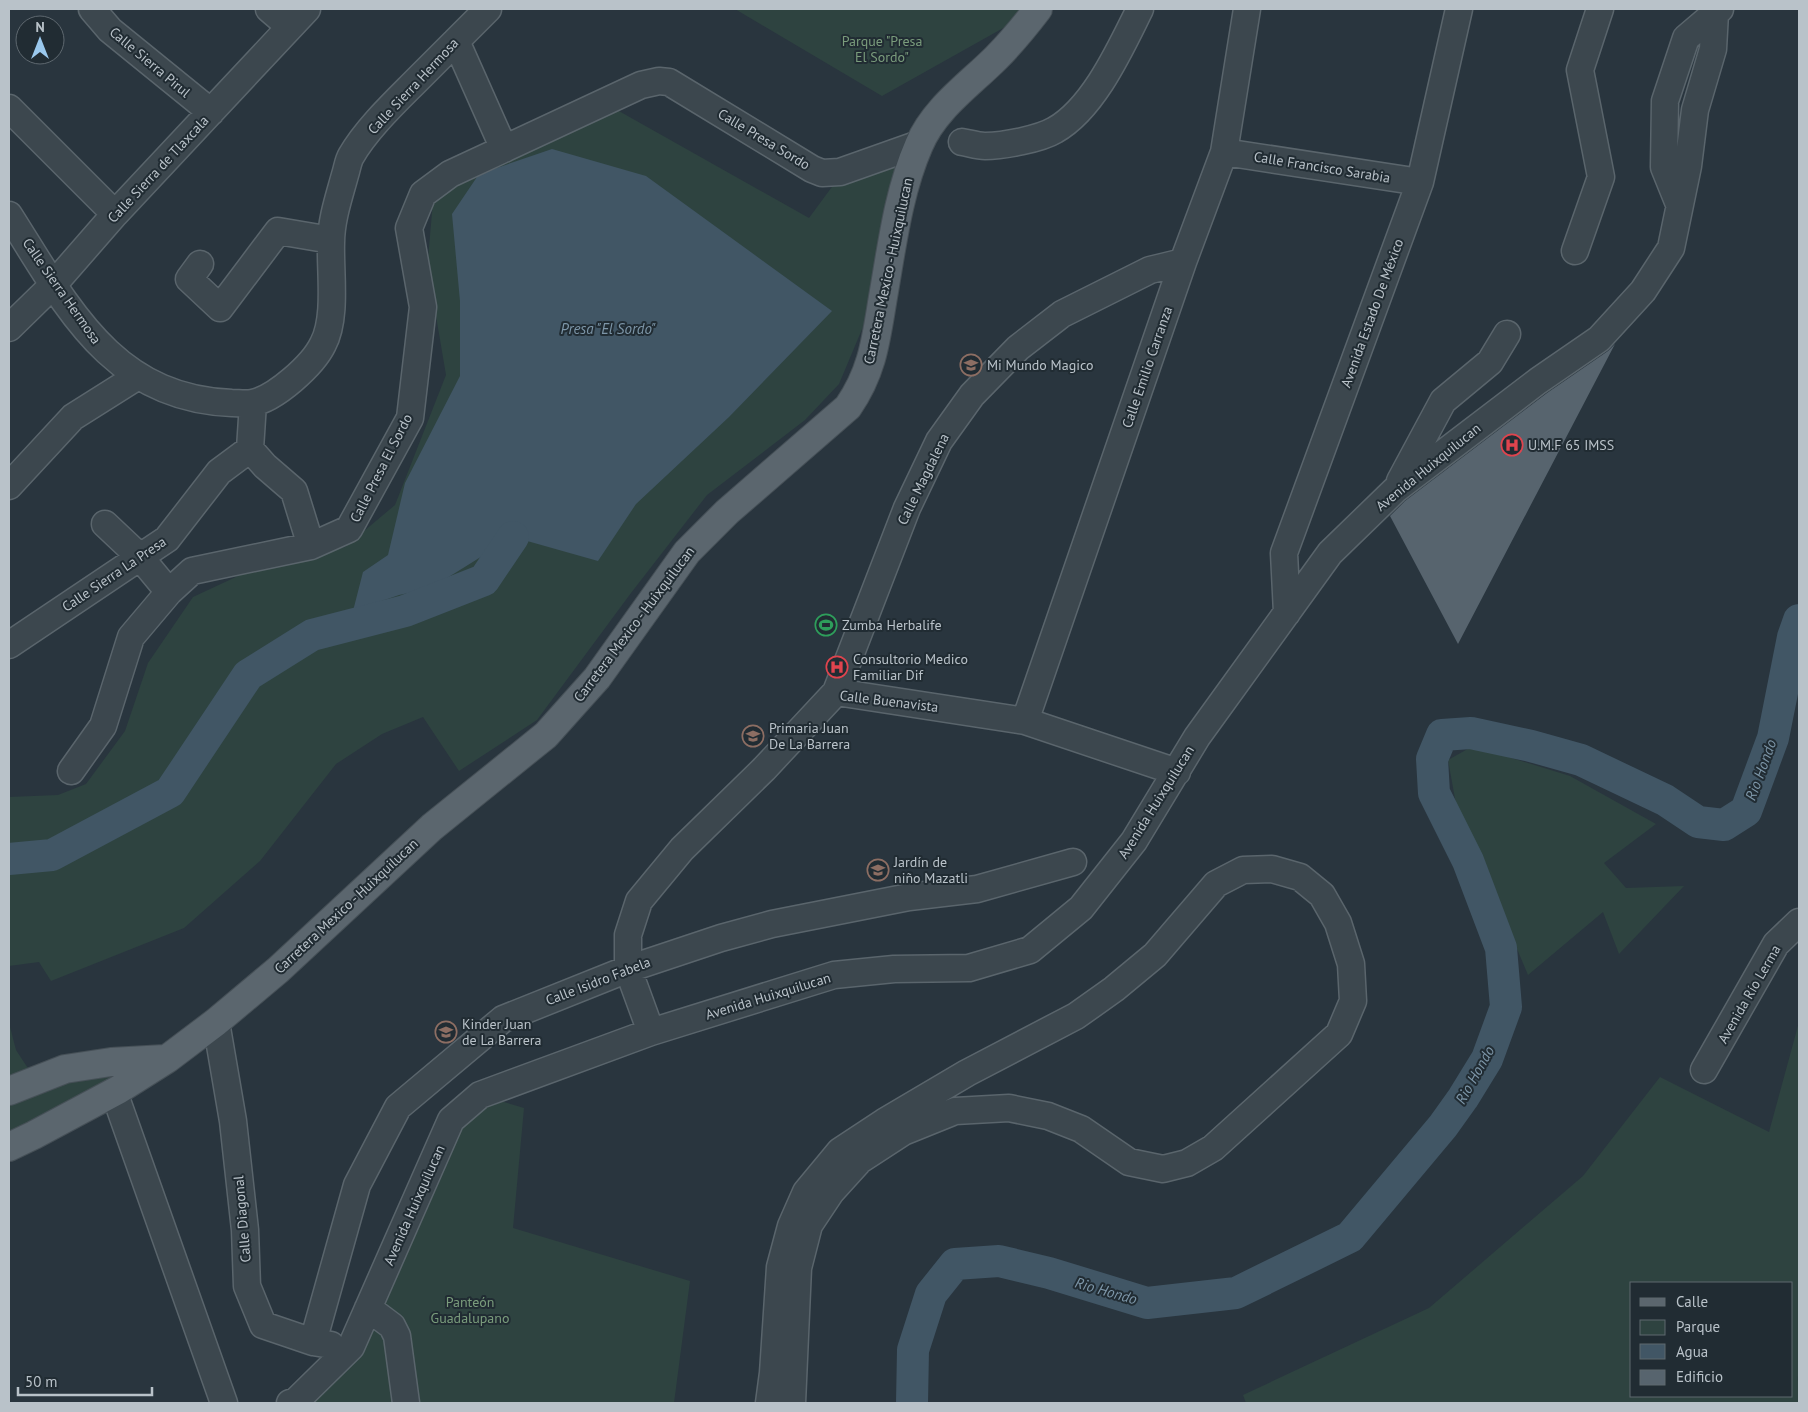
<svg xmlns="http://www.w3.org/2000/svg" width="1808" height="1412" viewBox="0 0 1808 1412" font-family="'PT Sans',sans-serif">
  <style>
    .green { fill: #2e4340; fill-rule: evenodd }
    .water { fill: #415665 }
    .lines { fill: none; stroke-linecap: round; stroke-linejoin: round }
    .river { stroke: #415665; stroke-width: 32 }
    .building { fill: #57646e }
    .minor-casing { stroke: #5a656c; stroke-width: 29 }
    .major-casing { stroke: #465057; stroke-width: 30 }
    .minor { stroke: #3c474e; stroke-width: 26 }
    .major { stroke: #5b666e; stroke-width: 28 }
    .labels { text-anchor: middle; stroke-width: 4; stroke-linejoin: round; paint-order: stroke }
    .park-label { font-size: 14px; fill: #7a9c7c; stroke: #212c33 }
    .street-label { font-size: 14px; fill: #b9c2c9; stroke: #212c33 }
    .poi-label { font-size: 14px; fill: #b9c2c9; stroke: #212c33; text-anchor: start }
    .water-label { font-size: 15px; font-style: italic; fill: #7d96a8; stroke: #212c33 }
  </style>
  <rect width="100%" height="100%" fill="#29353e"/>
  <!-- green -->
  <path class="green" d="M735,9H1027L1021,18L882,96Z
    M610,106L809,218L837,180L898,160L865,322L839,384L805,420L707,495L631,593L537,720L459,771L423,717L382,734L336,764L260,861L184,928L51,981L39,962L9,966V797L58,795L86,784L125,731L148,663L193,597L253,569L345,547L395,505L446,375L435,310L428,259L433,201L453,185Z
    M1473,746L1570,776L1656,824L1604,863L1626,888L1684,886L1619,954L1603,912L1528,975L1456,804L1448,760Z
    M1799,1022V1383L1797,1376L1799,1386V1403H1246L1243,1395L1429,1308L1583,1176L1660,1077L1769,1132ZM1632,1283H1792V1396H1632Z
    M9,1023L16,1050L41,1088L68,1076L132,1069L9,1137Z
    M480,1095L524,1108L513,1228L690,1281L674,1403H290L351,1347L451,1120Z"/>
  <!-- water -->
  <path class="water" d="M552,149L646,176L832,311L729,417L636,504L598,561L513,537L431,588L399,595L353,611L363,572L388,555L405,483L460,376V301L452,214L479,174Z"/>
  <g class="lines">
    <!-- river -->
    <path class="river" d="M9,859L52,855L170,792L248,675L312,635L405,611L484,580L513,537
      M912,1403L913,1350L931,1294L955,1264L999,1261L1049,1273L1147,1303L1236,1293L1350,1237L1443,1126L1463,1098L1487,1059L1506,1007L1501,948L1468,861L1434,793L1432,759L1442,735L1471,733L1531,746L1581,760L1665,800L1698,822L1724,825L1746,811L1773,738L1793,637L1799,620"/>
  </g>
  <!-- building -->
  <path class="building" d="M1615,344L1458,644L1390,516L1405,501L1547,393L1608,351Z"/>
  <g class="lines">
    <!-- minor casing -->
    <g class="minor-casing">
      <path id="minor" d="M92,9L110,30L211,112
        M269,9L290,27
        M456,41L504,149
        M9,108L115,214
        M962,142C969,143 977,146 985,146C1003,146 1040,139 1055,130C1094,108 1121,47 1140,9
        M1224,152L1420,182
        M1679,204L1664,167L1665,101L1686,38L1720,9
        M9,215C66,304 111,399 232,403C238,403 246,404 252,403C275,399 313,365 323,344C337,318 330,272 331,243C331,220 339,197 345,175C347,169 348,161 351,156C366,130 392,105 413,84C438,59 463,34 488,9
        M1575,251L1601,177L1580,70L1600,9
        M200,264L189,279L220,308L278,231L331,240
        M9,328L54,284L115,214L307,9
        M253,403L250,449L265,466L294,491L311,546
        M1400,481L1443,401L1490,362L1507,334
        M9,486L73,417L138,376
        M105,524L140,557L169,592
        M1287,613L1284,553L1420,182L1459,9
        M9,645L167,539L219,472L250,449
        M836,692L1025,721L1177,772
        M1025,721L1183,262L1224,152L1247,9
        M71,771L103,726L131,637L169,592L192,571L311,546L349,529L410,418L423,307L409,228L423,194L450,174L641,85L659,81L669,82L812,169L822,173L840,172L919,144
        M216,1022L233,1121L245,1230L247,1286L263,1325L313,1342L331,1345
        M651,1032L628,969V935L639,901L682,849L764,769L836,692L907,508L939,441L972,395L1018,348L1062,314L1150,270L1183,262
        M1704,1070L1776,944L1799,922
        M114,1092L224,1403
        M368,1308L392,1326L397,1336L406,1403
        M313,1342L357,1185L398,1107L503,1019L628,969L721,938L772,924L909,897L977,889L1073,862
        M290,1403L296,1401L351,1347L451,1120L480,1095L651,1032L834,975L894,969L969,968L1030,950L1081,908L1134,841L1197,737L1330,553L1395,490L1538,381L1599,339L1643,291L1671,248L1688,166L1695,110L1713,49L1715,13
        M769,1403L773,1373L780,1267L791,1226L806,1192L840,1151L884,1122L967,1073L1076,1016L1114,989L1155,955L1216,884L1243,870L1272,869L1300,877L1322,895L1338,923L1351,964L1353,1001L1339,1034L1213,1148L1187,1163L1163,1169L1129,1162L1081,1129L1048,1116L1009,1108L955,1111L903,1132L860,1160L831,1192L809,1225L798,1268L792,1403"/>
    </g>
    <!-- major casing -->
    <g class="major-casing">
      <path id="major" d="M9,1091L65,1069L111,1062L165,1059
        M9,1147L34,1135L118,1090L167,1059L216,1022L278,970L432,827L546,735L597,678L687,552L727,512L848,407C873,371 876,339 883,297C892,246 898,193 919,145C934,109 969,85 996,58C1011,43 1025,26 1038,9"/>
    </g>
    <!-- minor -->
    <use href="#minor" class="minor"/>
    <!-- major -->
    <use href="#major" class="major"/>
  </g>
  <!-- icons -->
  <defs>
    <g id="school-ring" transform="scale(1.125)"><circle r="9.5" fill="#212c33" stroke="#8d6e63" stroke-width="1.5"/><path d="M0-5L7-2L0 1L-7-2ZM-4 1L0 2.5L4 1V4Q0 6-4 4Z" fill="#8d6e63"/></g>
    <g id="hospital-ring" transform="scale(1.125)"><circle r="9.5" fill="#212c33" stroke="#e0444e" stroke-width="1.5"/><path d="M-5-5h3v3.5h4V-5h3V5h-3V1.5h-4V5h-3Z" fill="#e0444e"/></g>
    <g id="stadium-ring" transform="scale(1.125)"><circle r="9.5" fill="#212c33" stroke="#2e9e5b" stroke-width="1.5"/><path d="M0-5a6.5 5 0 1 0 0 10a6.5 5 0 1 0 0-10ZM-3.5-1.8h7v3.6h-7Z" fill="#2e9e5b"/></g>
  </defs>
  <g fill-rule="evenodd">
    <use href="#school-ring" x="971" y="365"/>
    <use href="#hospital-ring" x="1512" y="445"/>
    <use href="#stadium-ring" x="826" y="625"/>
    <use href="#hospital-ring" x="837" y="667"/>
    <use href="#school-ring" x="753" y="736"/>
    <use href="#school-ring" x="878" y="870"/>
    <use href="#school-ring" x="446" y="1032"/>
  </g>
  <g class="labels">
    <!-- park labels -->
    <g class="park-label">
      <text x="882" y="46">Parque "Presa<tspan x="882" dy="16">El Sordo"</tspan></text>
      <text x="470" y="1307">Panteón<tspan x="470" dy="16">Guadalupano</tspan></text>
    </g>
    <!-- street labels -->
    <g class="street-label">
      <text transform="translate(150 62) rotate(40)" y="5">Calle Sierra Pirul</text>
      <text transform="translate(413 86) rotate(-47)" y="5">Calle Sierra Hermosa</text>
      <text transform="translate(764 139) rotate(31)" y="5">Calle Presa Sordo</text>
      <text transform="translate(1322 167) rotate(9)" y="5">Calle Francisco Sarabia</text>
      <text transform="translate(158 169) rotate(-47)" y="5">Calle Sierra de Tlaxcala</text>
      <text transform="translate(888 271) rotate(-78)" y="5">Carretera Mexico - Huixquilucan</text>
      <text transform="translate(62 291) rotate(55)" y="5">Calle Sierra Hermosa</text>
      <text transform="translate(1372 313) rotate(-70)" y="5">Avenida Estado De México</text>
      <text transform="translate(1147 367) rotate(-71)" y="5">Calle Emilio Carranza</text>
      <text transform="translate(1428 467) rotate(-39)" y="5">Avenida Huixquilucan</text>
      <text transform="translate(381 468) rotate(-63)" y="5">Calle Presa El Sordo</text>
      <text transform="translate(923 479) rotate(-64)" y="5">Calle Magdalena</text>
      <text transform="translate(114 574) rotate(-34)" y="5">Calle Sierra La Presa</text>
      <text transform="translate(634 624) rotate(-53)" y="5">Carretera Mexico - Huixquilucan</text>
      <text transform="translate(889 701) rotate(7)" y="5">Calle Buenavista</text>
      <text transform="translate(1156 802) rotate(-58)" y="5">Avenida Huixquilucan</text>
      <text transform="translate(346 906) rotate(-43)" y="5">Carretera Mexico - Huixquilucan</text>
      <text transform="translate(598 981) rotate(-21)" y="5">Calle Isidro Fabela</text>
      <text transform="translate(1749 994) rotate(-60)" y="5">Avenida Río Lerma</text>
      <text transform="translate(768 996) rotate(-17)" y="5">Avenida Huixquilucan</text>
      <text transform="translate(414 1205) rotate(-66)" y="5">Avenida Huixquilucan</text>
      <text transform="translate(242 1219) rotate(-95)" y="5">Calle Diagonal</text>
    </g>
    <!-- poi labels -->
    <g class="poi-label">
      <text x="987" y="370">Mi Mundo Magico</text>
      <text x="1528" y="450">U.M.F 65 IMSS</text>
      <text x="842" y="630">Zumba Herbalife</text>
      <text x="853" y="664">Consultorio Medico<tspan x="853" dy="16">Familiar Dif</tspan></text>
      <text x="769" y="733">Primaria Juan<tspan x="769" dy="16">De La Barrera</tspan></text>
      <text x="894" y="867">Jardín de<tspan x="894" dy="16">niño Mazatli</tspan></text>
      <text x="462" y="1029">Kinder Juan<tspan x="462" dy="16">de La Barrera</tspan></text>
    </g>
    <!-- water labels -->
    <g class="water-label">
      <text x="608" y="334">Presa "El Sordo"</text>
      <text transform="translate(1761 770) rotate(-70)" y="5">Rio Hondo</text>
      <text transform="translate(1475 1075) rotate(-61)" y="5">Rio Hondo</text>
      <text transform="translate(1106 1291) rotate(16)" y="5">Rio Hondo</text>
    </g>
  </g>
  <!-- border -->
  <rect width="1808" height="1412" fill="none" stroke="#b9c2c9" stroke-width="20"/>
  <!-- legend -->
  <rect x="1630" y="1282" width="162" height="115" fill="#212c33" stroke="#5e686f"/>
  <rect x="1640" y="1298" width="25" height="8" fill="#5b666e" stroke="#5e686f"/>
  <text x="1676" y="1307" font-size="15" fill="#b9c2c9">Calle</text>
  <rect x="1640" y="1320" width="25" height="15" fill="#2e4340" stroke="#5e686f"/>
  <text x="1676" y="1332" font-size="15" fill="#b9c2c9">Parque</text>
  <rect x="1640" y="1344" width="25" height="15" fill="#415665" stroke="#5e686f"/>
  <text x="1676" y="1357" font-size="15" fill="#b9c2c9">Agua</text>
  <rect x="1640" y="1370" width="25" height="15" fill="#57646e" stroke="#5e686f"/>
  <text x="1676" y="1382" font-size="15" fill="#b9c2c9">Edificio</text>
  <!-- north arrow -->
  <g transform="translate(40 40)"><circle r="24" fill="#212c33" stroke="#5e686f"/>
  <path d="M0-4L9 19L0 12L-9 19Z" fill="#9ac8ed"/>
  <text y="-8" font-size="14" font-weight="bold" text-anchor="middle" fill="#b9c2c9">N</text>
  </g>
  <!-- scale -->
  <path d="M18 1387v8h134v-8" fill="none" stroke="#b9c2c9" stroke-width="2.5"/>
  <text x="25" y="1387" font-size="15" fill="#b9c2c9" stroke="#212c33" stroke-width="4" paint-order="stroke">50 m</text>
</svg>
